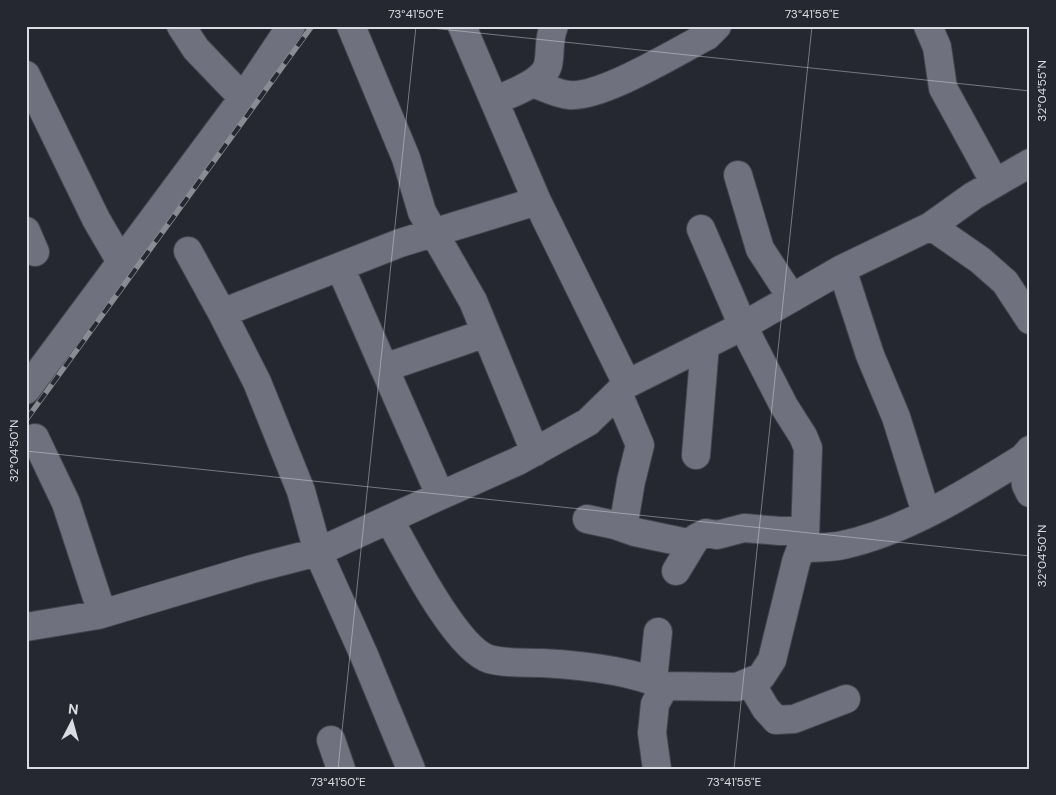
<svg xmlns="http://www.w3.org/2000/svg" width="1056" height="795" viewBox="0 0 1056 795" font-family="'DM Sans',sans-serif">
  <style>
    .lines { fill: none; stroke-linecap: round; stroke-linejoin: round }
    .minor-casing { stroke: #43454e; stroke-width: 30 }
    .minor { stroke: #6f727e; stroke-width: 28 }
    .rail-casing { stroke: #8a8b93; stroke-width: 5.5 }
    .rail { stroke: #252731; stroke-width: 4; stroke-dasharray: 11; stroke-linecap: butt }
    .ticks { fill: none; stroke: #dbdce3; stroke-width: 1; stroke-opacity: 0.45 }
    .neatline { fill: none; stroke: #dbdce3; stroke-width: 2 }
    .ticks-label { font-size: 12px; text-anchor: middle; fill: #dbdce3 }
  </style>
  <rect width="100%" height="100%" fill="#252731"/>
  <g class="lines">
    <!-- minor casing -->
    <g class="minor-casing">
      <path id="minor" d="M181,26L196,49L243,98
        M351,26L406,158L422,212L473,301L535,452
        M462,26L537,201L627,384
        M928,26L937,47L943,88L995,183
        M26,75L96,219L121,262
        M533,83C544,87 557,94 569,95C602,98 676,52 707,36L717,26
        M494,101C510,94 543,83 548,65C551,52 548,40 554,26
        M738,175L760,249L792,298
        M931,226L980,260L1005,282L1030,320
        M26,231L35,252
        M188,251L222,313L257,382L301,491L318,552L364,655L411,769
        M340,267L440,495
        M842,269L870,355L896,417L926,513
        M222,313L400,243L537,201
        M384,368L486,333
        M26,390L243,98L291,26
        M618,393L640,445L631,481L623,528
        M35,438L66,503L102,613
        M1030,450L1023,458L1026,485L1030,493
        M696,455L705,345
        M389,519C407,551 456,649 489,659C505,664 526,662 542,663C580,665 630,670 665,686
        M587,519L615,525L635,532L692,544
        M801,549C815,547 830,548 843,545C905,532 970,491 1023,458
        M676,571L696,538L706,533L717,535L744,528L780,531H805
        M26,627L98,615L252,569L318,552L435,498L518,461L588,422L627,384L743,326L842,269L931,226L973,196L1030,163
        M653,680L658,632
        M750,682L766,709L776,720L794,719L846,699
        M331,740L341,769
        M657,769L652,733L655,704L665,686L737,687L761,677L772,660L796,562L805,537L808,448L803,436L784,406L743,326L701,229"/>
    </g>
    <!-- minor -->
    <use href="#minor" class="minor"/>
    <!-- rail casing -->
    <g class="rail-casing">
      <path id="rail" d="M26,420L312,26"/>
    </g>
    <!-- rail -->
    <use href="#rail" class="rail"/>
  </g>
  <!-- ticks -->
  <path class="ticks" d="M412,26L1030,91M26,451L1030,556M338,769L416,26M734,769L812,26"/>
  <!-- border -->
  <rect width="1056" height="795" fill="none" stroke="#252731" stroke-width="55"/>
  <!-- north arrow -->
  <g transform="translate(72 722) rotate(6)" stroke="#252731" stroke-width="4" paint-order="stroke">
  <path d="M0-4L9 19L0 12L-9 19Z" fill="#dbdce3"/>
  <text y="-8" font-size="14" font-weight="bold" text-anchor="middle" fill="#dbdce3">N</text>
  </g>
  <rect x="28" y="28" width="1000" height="740" class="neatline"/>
  <g class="ticks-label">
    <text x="416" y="18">73°41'50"E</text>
    <text x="812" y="18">73°41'55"E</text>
    <text transform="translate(1042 91) rotate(-90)" y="4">32°04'55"N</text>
    <text transform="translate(14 451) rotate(-90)" y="4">32°04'50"N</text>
    <text transform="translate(1042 556) rotate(-90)" y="4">32°04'50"N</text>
    <text x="338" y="786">73°41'50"E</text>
    <text x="734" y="786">73°41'55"E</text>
  </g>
</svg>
